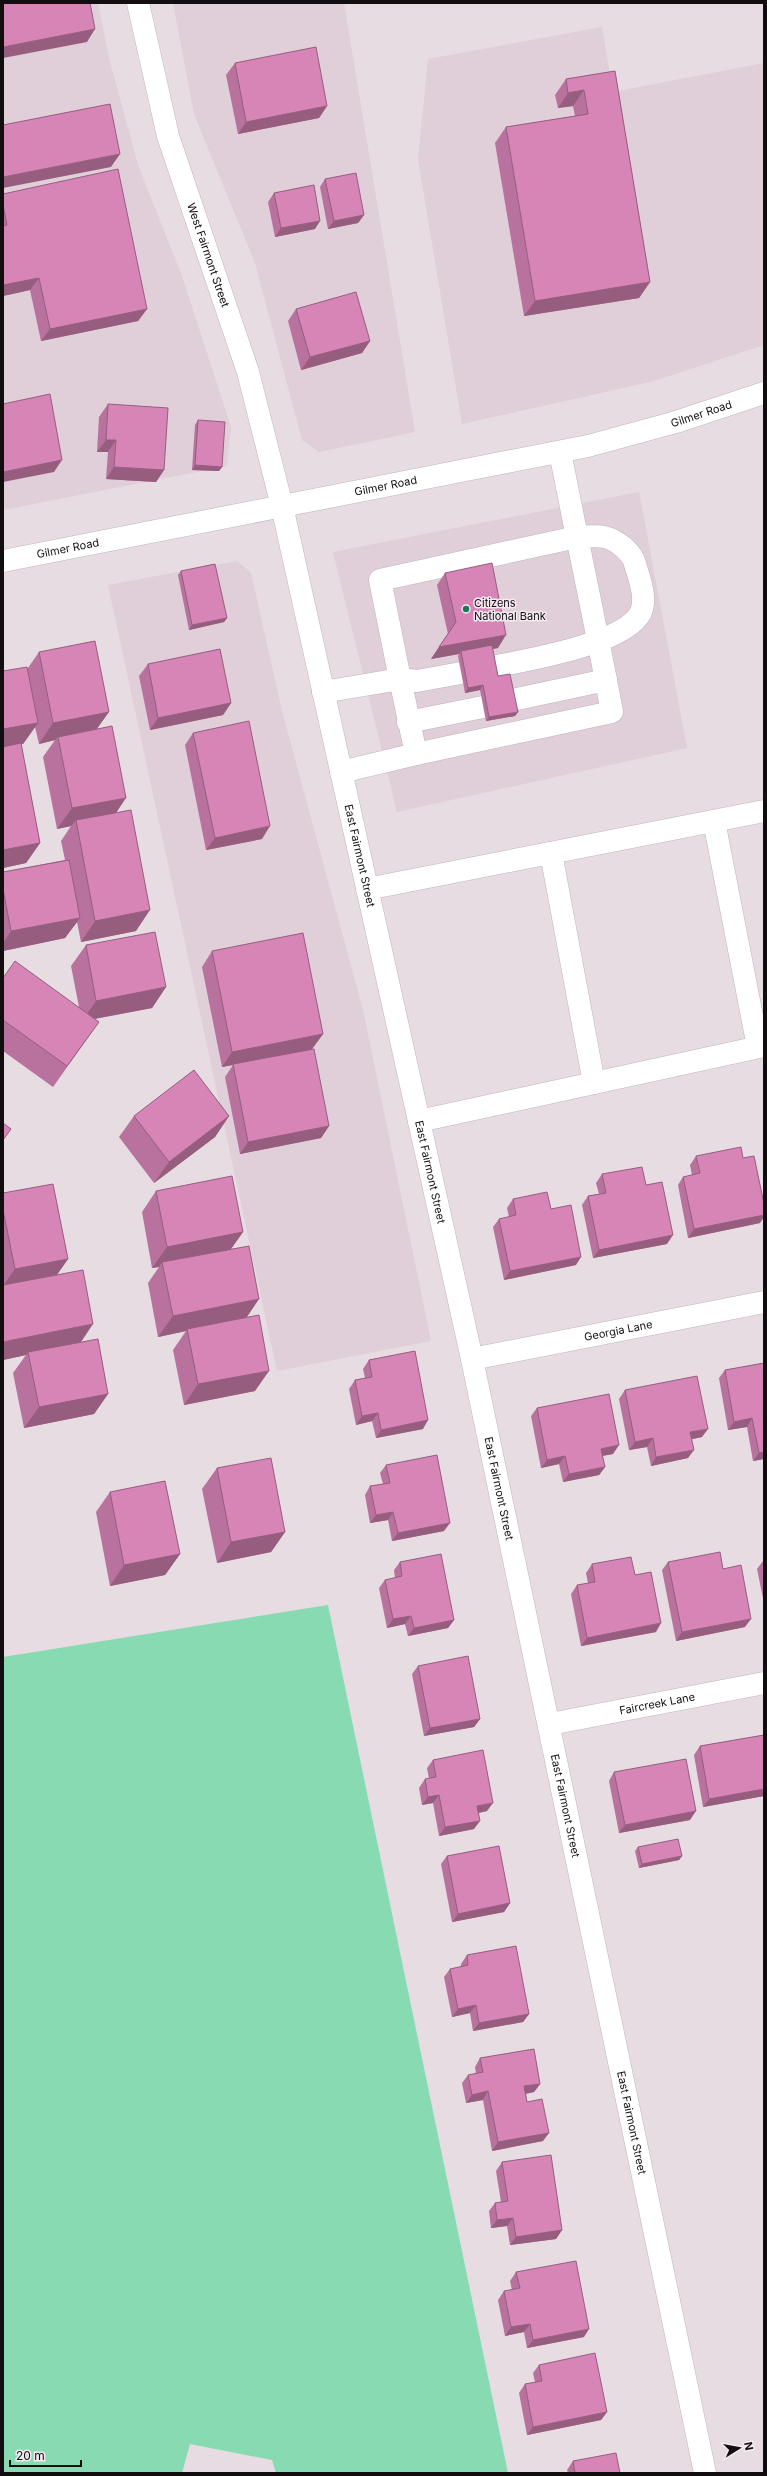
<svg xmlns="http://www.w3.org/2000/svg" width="767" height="2476" viewBox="0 0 767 2476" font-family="Inter,sans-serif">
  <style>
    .built { fill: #e0ced8 }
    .green { fill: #88dab3 }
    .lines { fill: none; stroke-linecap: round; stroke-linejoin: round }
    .minor-casing { stroke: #bfb4ba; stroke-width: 23 }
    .major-casing { stroke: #bfb4ba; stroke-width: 23 }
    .minor { stroke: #fff; stroke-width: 22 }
    .major { stroke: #fff; stroke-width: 22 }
    .wall { fill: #b8729d }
    .shaded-wall { fill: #965d7f }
    .building { fill: #d685b6; stroke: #965d7f }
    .poi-dot { fill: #127c57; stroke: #f4e9ef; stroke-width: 1.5 }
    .labels { text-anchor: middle; stroke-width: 3; stroke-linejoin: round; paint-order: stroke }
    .street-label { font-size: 11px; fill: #120e10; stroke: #f4e9ef }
    .poi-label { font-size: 11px; fill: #120e10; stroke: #f4e9ef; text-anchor: start }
  </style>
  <rect width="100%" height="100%" fill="#e6dce1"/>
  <!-- built -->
  <path class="built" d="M3,3H98L109,58L138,165L182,276L231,427L227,466L3,510Z
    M173,3H344L415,432L319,452L302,440L255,263L194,114Z
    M602,27L613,92L764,63V345L654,381L462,424L418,159L428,59Z
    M639,492L687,748L397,812L333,552Z
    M237,561L251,573L282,711L363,1010L431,1341L277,1371L108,585Z"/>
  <!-- green -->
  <path class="green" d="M328,1605L508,2473H276L272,2460L190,2444L182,2473H3V1657Z"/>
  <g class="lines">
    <!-- minor casing -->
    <g class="minor-casing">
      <g id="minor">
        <path id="s1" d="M138,3L168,136L248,372L282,506L472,1359L705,2473"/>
        <path d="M461,673L417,681L400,679L380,580L577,537L560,452"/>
        <path d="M323,692L400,679L416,754L341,772"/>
        <path d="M512,700L606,680"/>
        <path d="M408,722L483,707"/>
        <path d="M416,754L612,712C601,653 589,595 577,537C585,537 596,535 604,537C616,539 633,553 635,564C639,578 647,597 641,612C626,644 526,660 492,667"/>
        <path d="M714,821L758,1047"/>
        <path d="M551,853L594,1083"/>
        <path d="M367,889L764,811"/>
        <path d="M419,1121L764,1046"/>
        <path id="s2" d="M472,1359L764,1302"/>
        <path id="s3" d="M550,1724L764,1683"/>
      </g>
    </g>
    <!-- major casing -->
    <g class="major-casing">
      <g id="major">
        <path id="s4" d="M3,561L588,446L676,422L764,393"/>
      </g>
    </g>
    <!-- minor -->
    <use href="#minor" class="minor"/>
    <!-- major -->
    <use href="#major" class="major"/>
  </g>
  <!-- wall -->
  <path class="wall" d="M235,63L327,106L319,118L238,134L226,75Z
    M615,71L650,282L639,298L524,316L495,143L506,127L575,116L573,106L558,108L555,95L566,79Z
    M325,179L364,215L358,223L328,229L320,187Z
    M274,193L315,229L275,237L268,202Z
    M3,194L147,309L138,321L41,341L30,290L3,296Z
    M296,309L370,341L362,353L301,370L288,321Z
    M108,404L164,470L156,482L106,479L108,452H97L99,417Z
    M198,420L222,467L219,471L192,470L195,425Z
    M181,571L227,618L224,622L189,630L178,575Z
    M445,573L498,648L492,649L498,676L518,712L515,716L486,721L480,690L465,693L458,656L459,654L431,659L448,634L437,585Z
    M39,652L97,729L116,812L136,931L81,942L77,922L65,938L3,951V872L65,860L61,841L71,826L57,829L43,757L55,740L39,744L35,727L23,744H21L40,843L26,863L3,868V671L28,668Z
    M148,664L231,703L223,715L150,730L139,676Z
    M193,733L262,839L206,850L185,745Z
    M86,945L166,987L152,1008L95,1019L99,1022L53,1087L3,1051V978L79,1007L71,966Z
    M212,951L323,1034L312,1049L329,1126L321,1138L240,1154L225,1077L233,1065L222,1067L202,967Z
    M134,1116H229L215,1137L154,1183L119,1137Z
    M696,1156L743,1158L760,1223L688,1238L678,1185L683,1177L692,1175L690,1165Z
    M602,1174L667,1244L593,1258L582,1205L588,1196L599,1194L596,1183Z
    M156,1191L243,1232L231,1249L246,1318L255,1391L184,1405L173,1350L186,1331L158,1337L148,1283L159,1267L152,1268L142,1212Z
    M3,1193L68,1259L57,1275L81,1342L108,1394L94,1414L24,1428L13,1373L26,1355L3,1360Z
    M513,1199L551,1209L576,1265L504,1280L493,1227L499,1219L509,1217L507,1208Z
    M369,1360L423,1429L376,1438L372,1421L356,1425L349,1389L355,1380L365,1378L363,1369Z
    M764,1363V1459L753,1461L747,1427L728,1430L719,1378L725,1370Z
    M625,1390L702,1437L692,1439L688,1458L651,1466L647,1447L629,1450L619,1399Z
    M537,1408L613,1454L602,1456L605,1467L599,1475L563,1482L559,1464L541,1468L531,1416Z
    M386,1465L444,1531L392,1541L388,1520L370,1523L365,1495L370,1486L383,1484L380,1473Z
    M217,1468L285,1532L271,1552L217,1563L202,1489Z
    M110,1492L180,1554L165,1575L110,1586L96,1512Z
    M763,1561H764V1603L757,1569Z
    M400,1562L454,1620L448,1628L408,1636L405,1624L387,1628L379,1588L385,1580L395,1578L394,1570Z
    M668,1562L723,1569L745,1627L676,1641L662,1570Z
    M592,1564L635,1575L656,1632L581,1646L571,1594L577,1585L588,1583L586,1573Z
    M418,1666L480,1719L474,1727L424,1736L412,1674Z
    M764,1735V1796L703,1807L694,1755L700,1746Z
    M433,1760L487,1811L479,1813L474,1829L439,1836L433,1803L422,1805L419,1788L425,1779H429L427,1768Z
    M614,1772L690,1820L619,1833L609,1781Z
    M638,1847L682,1856L679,1860L639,1868L635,1851Z
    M447,1856L510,1903L504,1912L452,1922L441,1864Z
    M467,1955L529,2014L523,2022L473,2031L470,2013L452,2017L444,1977L450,1969L461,1967V1964Z
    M480,2058L540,2084L534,2092L526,2094L527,2102L543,2141L492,2151L483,2100L466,2103L462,2083L468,2075L476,2074L475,2067Z
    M502,2162L562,2230L556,2239L510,2245L507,2226L491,2228L489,2211L495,2203L501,2202L496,2171Z
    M516,2272L584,2337L527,2348L524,2332L505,2336L498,2300L504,2291L512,2290L510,2281Z
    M539,2365L607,2412L601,2420L527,2435L519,2393L525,2384L535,2382L533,2373Z
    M573,2461L620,2473H568L567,2470Z"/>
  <!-- shaded-wall -->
  <path class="shaded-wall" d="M95,29L87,42L3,58V47Z
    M584,90L573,106L558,108L568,93Z
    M327,106L319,118L238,134L246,122Z
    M120,154L111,167L3,188V177Z
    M364,215L358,223L328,229L334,221Z
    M320,221L315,229L275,237L281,228Z
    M39,278L30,290L3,296V285Z
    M650,282L639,298L524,316L535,301Z
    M147,309L138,321L41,341L50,329Z
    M370,341L362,353L301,370L310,357Z
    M106,440H116L108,452H97Z
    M62,460L54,472L3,482V472Z
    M195,465L222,467L219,471L192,470Z
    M114,467L164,470L156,482L106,479Z
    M227,618L224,622L189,630L192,625Z
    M506,635L498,648L461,654V651L459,654L431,659L439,647Z
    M483,685L480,690L465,693L468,688Z
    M231,703L223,715L150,730L158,718Z
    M109,712L94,733L58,737L55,740L39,744L53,723Z
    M518,712L515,716L486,721L489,717Z
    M38,723L23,744L3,747V729Z
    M126,798L112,819L76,820L71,826L57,829L72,808Z
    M270,826L262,839L206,850L215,838Z
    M40,843L26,863L3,868V850Z
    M150,910L136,931L81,942L95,921Z
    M80,918L65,938L3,951V943L11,931Z
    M166,987L152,1008L82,1021L96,1001Z
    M323,1034L312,1049L222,1067L232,1052Z
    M229,1116L215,1137L154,1183L169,1162Z
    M329,1126L321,1138L240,1154L248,1142Z
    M764,1215V1217L760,1223L688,1238L694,1229Z
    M243,1232L228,1253L162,1262L159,1267L152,1268L167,1247Z
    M673,1235L667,1244L593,1258L599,1250Z
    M581,1257L576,1265L504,1280L510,1271Z
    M68,1259L53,1280L3,1286L15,1269Z
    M259,1299L245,1320L187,1329L186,1331L158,1337L173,1316Z
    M93,1324L79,1345L28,1352L26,1355L3,1360V1342Z
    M269,1371L255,1391L184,1405L198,1384Z
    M108,1394L94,1414L24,1428L39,1407Z
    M378,1413L372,1421L356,1425L362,1416Z
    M752,1418L747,1427L728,1430L734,1422Z
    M428,1420L423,1429L376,1438L381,1430Z
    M708,1429L702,1437L684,1441L690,1432Z
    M653,1438L647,1447L629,1450L635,1442Z
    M619,1445L613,1454L595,1457L601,1449Z
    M694,1450L688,1458L651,1466L656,1457Z
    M764,1452V1459L753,1461L759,1453Z
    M565,1456L559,1464L541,1468L547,1460Z
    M605,1467L599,1475L563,1482L569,1474Z
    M393,1512L388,1520L370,1523L376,1515Z
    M450,1523L444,1531L392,1541L398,1533Z
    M285,1532L271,1552L217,1563L231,1542Z
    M180,1554L165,1575L110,1586L124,1565Z
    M411,1616L405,1624L387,1628L393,1619Z
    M751,1619L745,1627L676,1641L682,1632Z
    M454,1620L448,1628L408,1636L414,1628Z
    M661,1623L656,1632L581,1646L587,1638Z
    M480,1719L474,1727L424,1736L430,1728Z
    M764,1789V1796L703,1807L709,1799Z
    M439,1795L433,1803L422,1805L428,1797Z
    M493,1803L487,1811L472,1814L477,1806Z
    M696,1811L690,1820L619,1833L625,1825Z
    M480,1821L474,1829L439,1836L445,1827Z
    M682,1856L679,1860L639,1868L642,1864Z
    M510,1903L504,1912L452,1922L458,1914Z
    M476,2005L470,2013L452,2017L458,2009Z
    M529,2014L523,2022L473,2031L479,2023Z
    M540,2084L534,2092L518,2095L524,2086Z
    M488,2091L483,2100L466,2103L472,2095Z
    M549,2133L543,2141L492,2151L498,2142Z
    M513,2218L507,2226L491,2228L497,2220Z
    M562,2230L556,2239L510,2245L516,2237Z
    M530,2324L524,2332L505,2336L511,2327Z
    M589,2329L584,2337L527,2348L533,2340Z
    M607,2412L601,2420L527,2435L533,2427Z"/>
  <!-- building -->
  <path class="building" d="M3,3H90L95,29L3,47Z
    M316,47L327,106L246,122L235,63Z
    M615,71L650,282L535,301L506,127L588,114L584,90L568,93L566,79Z
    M110,104L120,154L3,177V125Z
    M118,169L147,309L50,329L39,278L3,285V226L7,225L3,205V194Z
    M356,173L364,215L334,221L325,179Z
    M314,185L320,221L281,228L274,193Z
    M356,292L370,341L310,357L296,309Z
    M50,394L62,460L3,472V404Z
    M108,404L168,408L164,470L114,467L116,440H106Z
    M198,420L225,422L222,467L195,465Z
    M492,563L506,635L439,647L456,622L445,573Z
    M215,564L227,618L192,625L181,571Z
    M95,641L109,712L53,723L39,652Z
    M492,645L498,676L510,674L518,712L489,717L483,685L468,688L461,651Z
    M220,649L231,703L158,718L148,664Z
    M27,667L38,723L3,729V671Z
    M249,721L270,826L215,838L193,733Z
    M112,726L126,798L72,808L58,737Z
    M21,743L40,843L3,850V747Z
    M131,810L150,910L95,921L76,820Z
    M69,860L80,918L11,931L3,889V872Z
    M155,932L166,987L96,1001L86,945Z
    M303,933L323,1034L232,1052L212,951Z
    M15,961L99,1022L67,1066L3,1020V978Z
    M314,1049L329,1126L248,1142L233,1064Z
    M194,1070L229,1116L169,1162L134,1116Z
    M3,1123L11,1129L3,1140Z
    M741,1147L743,1158L754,1156L764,1204V1215L694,1229L683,1177L700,1173L696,1156Z
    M642,1167L646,1185L662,1182L673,1235L599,1250L588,1196L606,1193L602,1174Z
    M232,1176L243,1232L167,1247L156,1191Z
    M53,1184L68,1259L15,1269L3,1210V1193Z
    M547,1192L551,1209L571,1205L581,1257L510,1271L499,1219L516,1215L513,1199Z
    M249,1246L259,1299L173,1316L162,1262Z
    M83,1270L93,1324L3,1342V1285Z
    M259,1315L269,1371L198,1384L187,1329Z
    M98,1339L108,1394L39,1407L28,1352Z
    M415,1351L428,1420L381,1430L378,1413L362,1416L355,1380L372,1377L369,1360Z
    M764,1363V1452L759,1453L752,1418L734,1422L725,1370Z
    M697,1376L708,1429L690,1432L694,1450L656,1457L653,1438L635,1442L625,1390Z
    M609,1394L619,1445L601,1449L605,1467L569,1474L565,1456L547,1460L537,1408Z
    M437,1455L450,1523L398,1533L393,1512L376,1515L370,1486L390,1483L386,1465Z
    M271,1458L285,1532L231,1542L217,1468Z
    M165,1481L180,1554L124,1565L110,1492Z
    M720,1552L723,1569L741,1565L751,1619L682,1632L668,1562Z
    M441,1554L454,1620L414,1628L411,1616L393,1619L385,1580L402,1576L400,1562Z
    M631,1557L635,1575L651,1572L661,1623L587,1638L577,1585L595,1582L592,1564Z
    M468,1656L480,1719L430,1728L418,1666Z
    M764,1735V1789L709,1799L700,1746Z
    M483,1750L493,1803L477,1806L480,1821L445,1827L439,1795L428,1797L425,1779L436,1777L433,1760Z
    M686,1759L696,1811L625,1825L614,1772Z
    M678,1839L682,1856L642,1864L638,1847Z
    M499,1846L510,1903L458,1914L447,1856Z
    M516,1946L529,2014L479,2023L476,2005L458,2009L450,1969L468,1965L467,1955Z
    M534,2049L540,2084L524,2086L527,2102L542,2099L549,2133L498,2142L488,2091L472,2095L468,2075L483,2072L480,2058Z
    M551,2155L562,2230L516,2237L513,2218L497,2220L495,2203L508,2201L502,2162Z
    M576,2261L589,2329L533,2340L530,2324L511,2327L504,2291L520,2288L516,2272Z
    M595,2353L607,2412L533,2427L525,2384L542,2381L539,2365Z
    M616,2453L620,2473H575L573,2461Z"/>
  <!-- markers -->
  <circle class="poi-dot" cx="466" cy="609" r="4"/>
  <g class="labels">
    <!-- street labels -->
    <g class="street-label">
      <text dy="4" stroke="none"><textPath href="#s1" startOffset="262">West Fairmont Street</textPath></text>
      <text dy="4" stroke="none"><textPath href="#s4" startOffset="714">Gilmer Road</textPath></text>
      <text dy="4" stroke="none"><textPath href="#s4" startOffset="390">Gilmer Road</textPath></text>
      <text dy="4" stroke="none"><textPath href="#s4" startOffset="66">Gilmer Road</textPath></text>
      <text dy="4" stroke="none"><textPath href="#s1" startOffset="882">East Fairmont Street</textPath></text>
      <text dy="4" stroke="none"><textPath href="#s1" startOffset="1206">East Fairmont Street</textPath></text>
      <text dy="4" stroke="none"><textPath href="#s2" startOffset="149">Georgia Lane</textPath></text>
      <text dy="4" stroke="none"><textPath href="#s1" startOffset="1530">East Fairmont Street</textPath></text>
      <text dy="4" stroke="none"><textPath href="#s3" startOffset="109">Faircreek Lane</textPath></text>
      <text dy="4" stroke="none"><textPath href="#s1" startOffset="1854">East Fairmont Street</textPath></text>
      <text dy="4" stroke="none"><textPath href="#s1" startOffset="2178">East Fairmont Street</textPath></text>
    </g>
    <!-- poi labels -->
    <g class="poi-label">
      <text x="474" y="607">Citizens<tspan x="474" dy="13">National Bank</tspan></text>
    </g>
  </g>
  <!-- border -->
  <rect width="767" height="2476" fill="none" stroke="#120e10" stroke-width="8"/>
  <!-- north arrow -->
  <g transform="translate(739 2448) rotate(79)" stroke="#f4e9ef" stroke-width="3" paint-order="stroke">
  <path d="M0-3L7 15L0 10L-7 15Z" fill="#120e10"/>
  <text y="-6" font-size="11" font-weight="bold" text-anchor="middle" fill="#120e10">N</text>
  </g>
  <!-- scale -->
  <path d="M10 2460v6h71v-6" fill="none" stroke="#120e10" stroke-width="2"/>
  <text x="16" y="2460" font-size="12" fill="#120e10" stroke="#f4e9ef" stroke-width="3" paint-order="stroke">20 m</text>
</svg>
